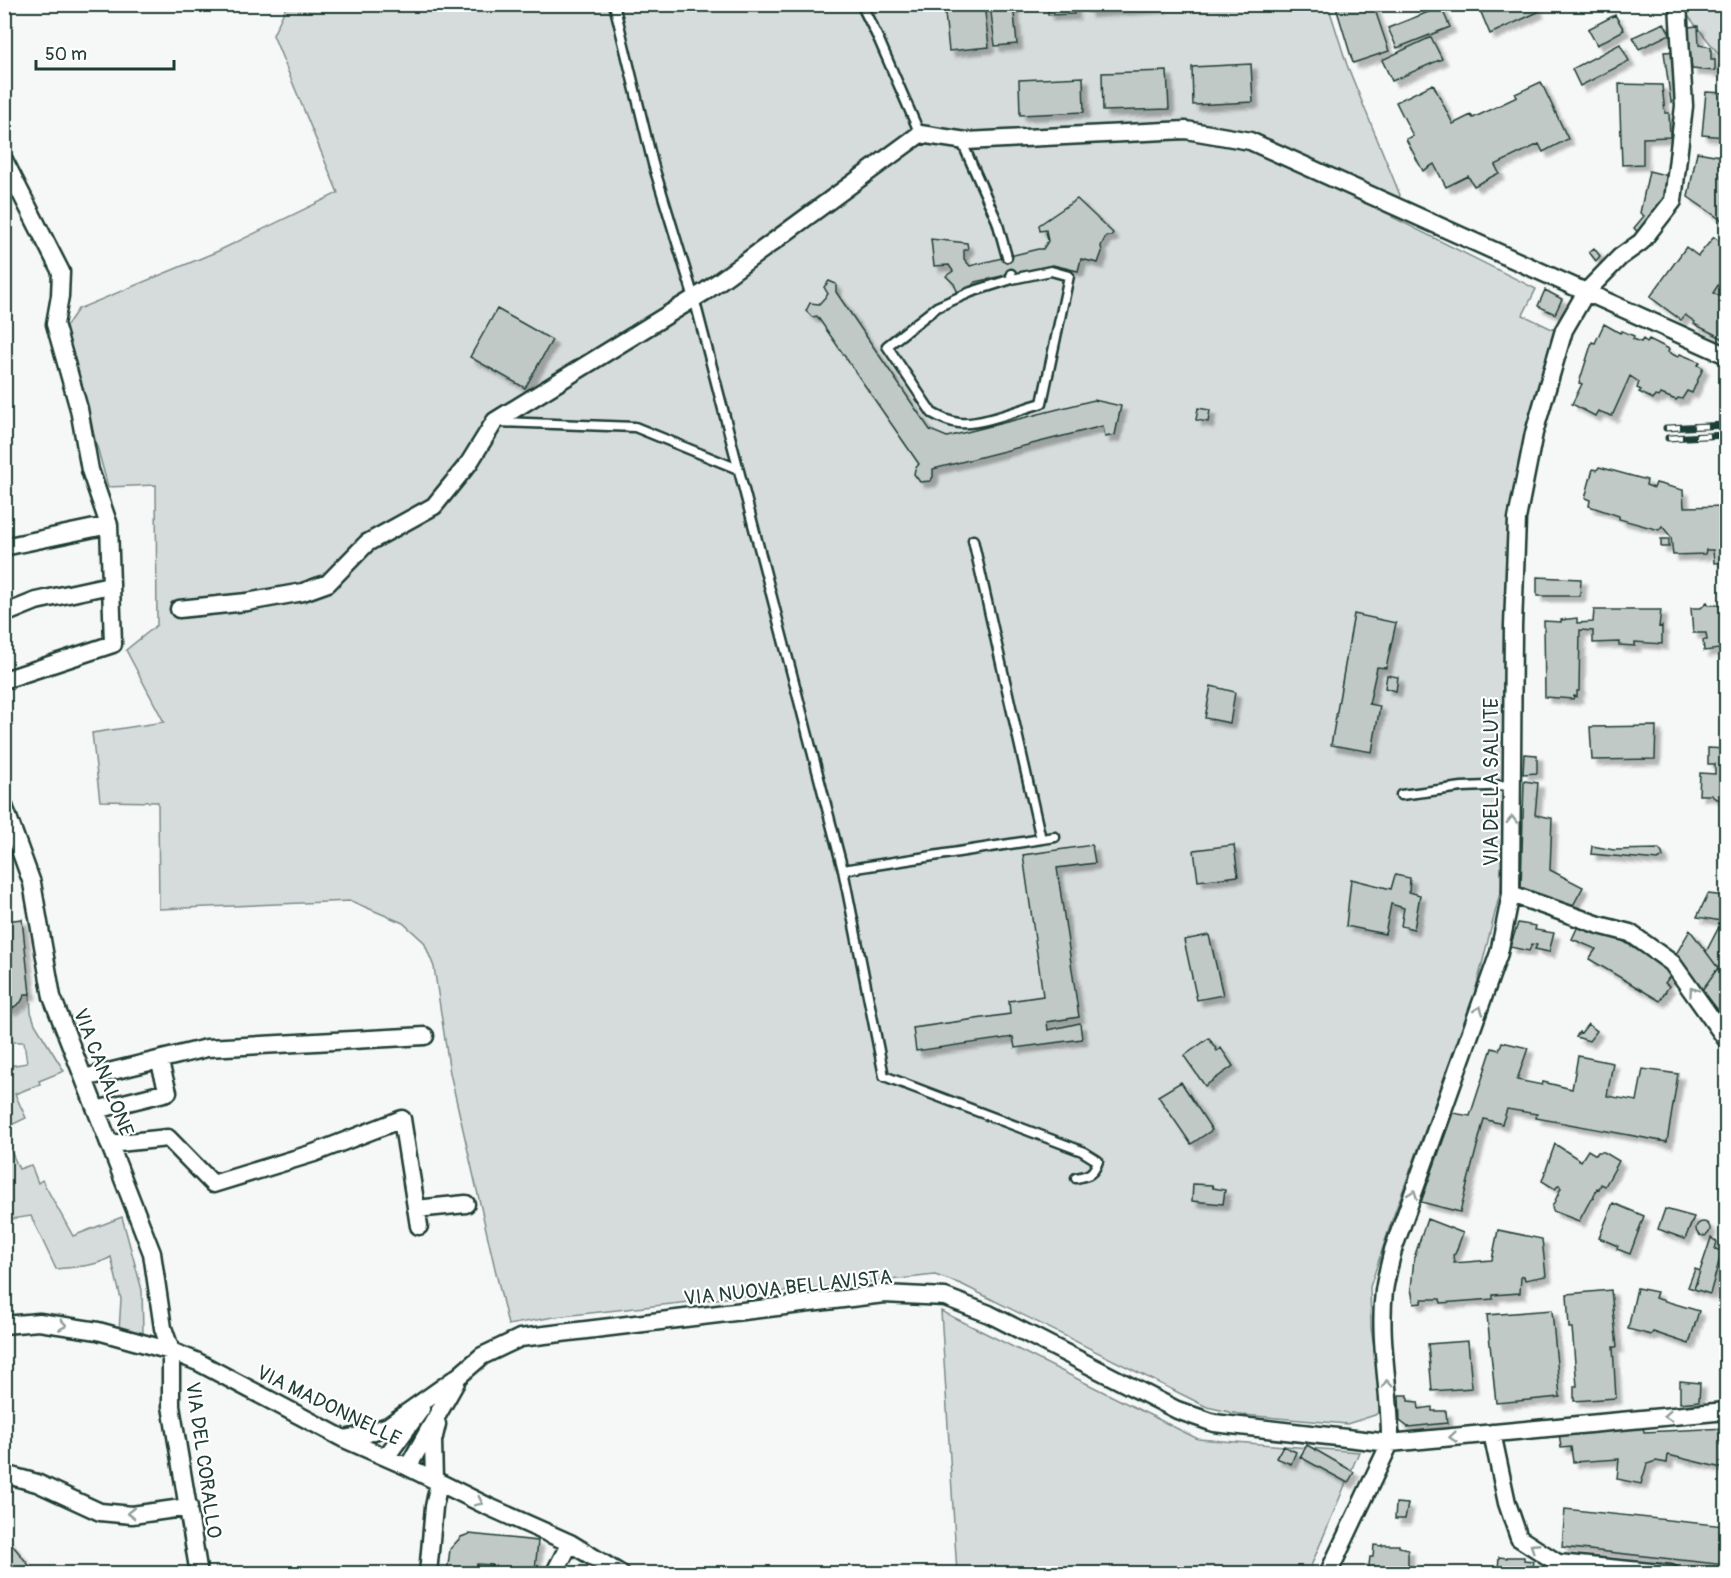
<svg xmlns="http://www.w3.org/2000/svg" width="1731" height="1578" viewBox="0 0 1731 1578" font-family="Pangolin,sans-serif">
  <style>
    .green { fill: #d6dcdb; stroke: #7a8c88; stroke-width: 1.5 }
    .building { fill: #c0c9c6; stroke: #1f3d34; stroke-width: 1.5; filter: url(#shadow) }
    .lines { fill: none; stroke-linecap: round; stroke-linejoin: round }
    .lane-casing { stroke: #1f3d34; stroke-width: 13 }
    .street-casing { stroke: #1f3d34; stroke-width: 21 }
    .lane { stroke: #fff; stroke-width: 8 }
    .street { stroke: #fff; stroke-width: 16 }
    .rail-casing { stroke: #1f3d34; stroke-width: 7 }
    .rail { stroke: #fff; stroke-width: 4.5; stroke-dasharray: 14; stroke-linecap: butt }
    .oneway { stroke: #8f9e9a }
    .labels { text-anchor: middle; stroke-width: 4.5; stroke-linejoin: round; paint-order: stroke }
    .street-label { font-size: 20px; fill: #1f3d34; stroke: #fff }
  </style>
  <defs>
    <filter id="shadow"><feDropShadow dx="5.5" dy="5.5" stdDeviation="1.5" flood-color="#0004"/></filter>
  </defs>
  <rect width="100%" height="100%" fill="#f6f7f7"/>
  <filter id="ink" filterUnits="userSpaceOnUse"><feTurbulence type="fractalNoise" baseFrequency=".0167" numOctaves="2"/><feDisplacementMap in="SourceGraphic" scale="12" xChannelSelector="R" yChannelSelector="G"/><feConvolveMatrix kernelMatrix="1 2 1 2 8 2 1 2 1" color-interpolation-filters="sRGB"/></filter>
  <g filter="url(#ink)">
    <!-- green -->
    <path class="green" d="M287,5H1328L1347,65L1400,195L1392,217L1536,289L1523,315L1556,331L1519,465L1506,558L1501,889L1473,1000L1392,1220L1370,1287L1371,1328L1383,1408L1375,1415L1347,1424L1243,1415L1207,1407L961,1284L935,1275L554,1317L508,1325L450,1073L434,967L424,942L403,923L351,901L159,909L158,802L100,801L92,733L164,722L126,650L157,625L156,485L108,487L65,328L78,309L216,252L338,193L273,35Z
      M1684,5H1726V63L1685,12Z
      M25,994H30L31,1012L35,1024L64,1071L39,1081L40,1084L15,1094L26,1118L5,1128L4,1067L27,1063L24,1042H12L11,1009L21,1002Z
      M4,1135L19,1169L31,1165L38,1183L42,1180L73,1236L122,1217L142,1290L143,1333L119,1331L121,1299L111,1257C95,1267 73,1267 56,1269L31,1216L5,1220Z
      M941,1311L1198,1439L1359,1452L1308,1573H957Z"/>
    <!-- building -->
    <path class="building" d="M944,4H984L989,47L949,51Z
      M990,4H1013L1017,44L995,46Z
      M1048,4H1074V14L1048,15Z
      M1086,4H1161V7L1087,12Z
      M1335,4H1373L1389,51L1353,63Z
      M1490,4H1535L1538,12L1490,34L1480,10Z
      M1441,7L1450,27L1397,48L1388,28Z
      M1615,15L1624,30L1597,45L1588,29Z
      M1664,23L1670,34L1639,49L1633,37Z
      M1698,26L1699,45L1711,47V60H1715V71L1692,69L1688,27Z
      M1431,37L1442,59L1392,81L1382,60Z
      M1620,44L1629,61L1580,86L1572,69Z
      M1678,51L1679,100L1671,102L1664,52Z
      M1251,64L1253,102L1193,105L1192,67Z
      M1167,71L1169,109L1103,111L1102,73Z
      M1083,77L1084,112L1020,115L1019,80Z
      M1541,82L1568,139L1543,152L1539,144L1495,165L1499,173L1474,186L1468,176L1446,187L1434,164L1423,171L1406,139L1413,136L1396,102L1433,84L1453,124L1471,115L1473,118L1517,97L1515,94Z
      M1619,84L1662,85L1665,113H1669L1670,137L1643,138V164L1622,165Z
      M1706,92L1726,93V137L1702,135Z
      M1697,152L1726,157V223L1688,197Z
      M1649,171L1669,176L1662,210L1639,234L1634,228L1644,216L1640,213Z
      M1077,199L1113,233L1111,236H1106L1101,246L1102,252L1098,263L1081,259L1078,271L1053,265L975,282L968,291L958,293L954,284L946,276L953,271L949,265L934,266L931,239L967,243L968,249L964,250V259L970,266L1038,249H1043L1048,241L1046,230L1040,231L1039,225Z
      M1714,237L1726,246V273L1713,293L1726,299V340L1694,324L1695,322L1685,315L1681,320L1650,297L1686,247L1698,256Z
      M1594,248L1600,256L1596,261L1589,252Z
      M829,281L836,284V292L930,430L947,437L1094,400L1121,406L1115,435L1105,437L1103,426L933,469V477L930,481L920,482L914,474L915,469L919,464L817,316L812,317L806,311L810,303L819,304L828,294L824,287Z
      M1545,290L1562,299L1555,314L1538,306Z
      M497,309L552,340L525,388L470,357Z
      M1604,324L1620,333L1622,331L1634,336L1633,339L1641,342L1643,339L1647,342L1649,339L1669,349L1668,352L1678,357L1680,354L1700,362L1698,365L1703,368L1692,393L1687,391L1682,399L1678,398L1676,400L1661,394L1659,397L1655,396L1653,399L1639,392L1641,390L1637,388L1639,382L1630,376L1612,416L1598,411L1595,416L1572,404L1582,384L1579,383L1592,342L1595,343Z
      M1198,408L1210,410L1208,422L1196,420Z
      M1599,467L1647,480L1646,485L1654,488L1656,483L1683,490L1684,507L1726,506V562L1714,563L1713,550H1706L1705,554L1673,555L1671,537L1662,526L1659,530L1619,519V516L1589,506L1590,500L1585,498L1593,469L1597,470Z
      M1661,539H1669V547H1661Z
      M1537,577L1581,579L1580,596H1537Z
      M1707,602L1709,605H1726V653L1724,655L1719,649L1704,651L1703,640H1707L1706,633H1693L1691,608H1701Z
      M1594,610H1661L1659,627L1662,626V644L1635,642V646L1619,645V642L1593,643V631L1580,630L1579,691H1577V697L1574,696L1573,699L1545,697L1544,621L1561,622V620L1577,618V623L1593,622Z
      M1354,614L1396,623L1386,668L1377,667L1369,704L1380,706L1372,752L1331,745Z
      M1387,675L1398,677L1396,691L1385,688Z
      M1211,686L1235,692L1230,723L1205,718Z
      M1656,726L1655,759L1592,760L1590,727Z
      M1708,748L1726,749V799H1716L1711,795H1699L1700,773L1715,774V764H1708Z
      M1524,754L1537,755V773L1523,774Z
      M1524,781L1538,783L1535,815L1552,818L1550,870L1583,887L1570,911L1521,888Z
      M1092,845L1095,863L1057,868L1079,1017L1047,1022L1048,1030L1080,1023L1082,1039L1015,1048L1013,1037L916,1051L913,1028L1010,1014L1009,1001L1043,996L1023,855Z
      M1234,845L1238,876L1198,881L1194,850Z
      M1592,846L1614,850L1659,849L1662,853L1663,857L1658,860L1591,854Z
      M1395,875L1410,878L1409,892L1420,895L1414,929L1401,926L1404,908L1391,904L1385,934L1346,926L1351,879L1391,889Z
      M1708,894L1726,896V975L1718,968L1706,952L1722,921L1697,917Z
      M22,919L30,994H25L21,1002L11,1009L4,1007V921Z
      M1518,923L1536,926L1535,930L1554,933L1549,952L1535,949L1537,945L1532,944L1529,951L1510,947Z
      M1578,926L1595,934L1596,932L1604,936L1605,933L1623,941L1656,961L1672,973L1665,983L1669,986L1660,1001L1589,959L1596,949L1572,939Z
      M1690,930L1718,968L1702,990L1675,956Z
      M1209,935L1223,995L1197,1000L1184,940Z
      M1718,968L1726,975V1020L1702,990Z
      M1588,1024L1597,1031L1589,1041L1576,1037L1579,1032L1581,1033Z
      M1209,1038L1217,1051L1221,1048L1233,1066L1205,1086L1184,1056Z
      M1502,1042L1528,1048L1517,1080L1542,1085L1543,1082L1572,1089L1578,1056L1613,1063L1607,1096L1637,1101L1643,1069L1678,1074L1667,1142L1536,1118L1537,1114L1507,1109L1502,1124L1484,1119L1460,1212L1421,1202L1453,1113L1470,1116L1492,1048L1499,1050Z
      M1181,1082L1212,1130L1191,1144L1158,1096Z
      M1555,1144L1581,1161L1588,1150L1596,1155L1598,1152H1604L1619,1161L1605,1186L1601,1184L1599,1189L1597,1188L1593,1199H1591L1579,1221L1553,1211L1552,1207L1561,1188L1559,1185L1555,1189L1542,1181Z
      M1193,1184L1212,1185L1213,1188L1225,1190L1223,1204L1192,1201Z
      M1613,1203L1644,1216L1630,1254L1617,1249L1618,1246L1599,1238Z
      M1665,1209L1694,1217L1685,1239L1658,1229Z
      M1427,1219L1463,1233L1455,1254L1453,1255L1454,1263L1492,1260L1498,1230L1542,1239L1546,1276L1525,1280L1524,1276L1521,1277L1520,1293L1493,1295V1299L1441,1303L1440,1299H1422L1421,1303L1414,1304L1411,1289L1414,1258Z
      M1696 1229a7 7 0 1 1 14 0a7 7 0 1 1-14 0Z
      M1711,1238L1717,1242L1715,1249L1722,1251L1710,1294L1694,1289Z
      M1695,1269L1700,1271L1694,1289L1688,1287Z
      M1637,1288L1657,1292L1655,1298L1699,1311L1689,1344L1653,1332L1651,1335L1628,1329Z
      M1611,1290L1617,1347H1613L1616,1398L1574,1401V1386H1577L1572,1328H1569L1567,1294Z
      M1552,1310L1560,1397L1496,1403L1487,1315Z
      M1468,1341L1472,1388L1432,1391L1428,1344Z
      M1680,1381L1700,1383L1699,1401L1680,1403Z
      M1399,1395H1408V1401L1418,1402L1419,1409L1432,1407V1411H1446L1447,1423L1408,1427L1400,1421Z
      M1643,1427L1644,1432L1726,1428V1469L1668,1455L1667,1463L1656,1461L1647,1464L1641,1484L1617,1479L1619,1459L1573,1462L1571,1447L1561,1448L1559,1432L1607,1428V1432Z
      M1307,1445L1354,1472L1348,1483L1300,1457Z
      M1283,1446L1296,1452L1291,1464L1276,1458Z
      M1396,1503L1408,1504L1405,1519H1395Z
      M1726,1504V1565L1562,1547L1565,1509L1724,1526Z
      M469,1534L538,1541L535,1570L524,1569L523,1574H515L491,1571L492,1565L477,1564L476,1574H447L450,1549L461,1537Z
      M6,1537L36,1574H4Z
      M1374,1545L1382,1546V1545H1399V1547L1408,1549V1574L1368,1573L1370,1557H1373Z
      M1499,1557L1507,1558V1557H1524V1560L1533,1561L1531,1573L1534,1574H1494L1495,1569H1498Z"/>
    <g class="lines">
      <!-- lane casing -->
      <g class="lane-casing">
        <path id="lane" d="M614,4L653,164L694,298L843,870L884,1076L1082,1151L1098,1161C1094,1174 1088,1176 1076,1178
          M861,4L879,40L920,134
          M961,140L997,221L1007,257
          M1011,274L1012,279L971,292L937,307L887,346L932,413C941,418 949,422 959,423C979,426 1021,409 1042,403L1069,276L1051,271L1012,279
          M498,422L635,427L738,469
          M973,540L1041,839
          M1401,795L1462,787L1512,785
          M843,870L1055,837"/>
      </g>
      <!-- street casing -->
      <g class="street-casing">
        <path id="street" d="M4,160L61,272L60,296L55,324L79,409L90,470L109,525L113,644L4,680
          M4,547L109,525
          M179,609L247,602L303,592L328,583L367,543L434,506L469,463L495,421L706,291L920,134L966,141L1186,130L1250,141L1726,355
          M4,614L36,601L110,585
          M4,806L32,883L52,997L152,1253L163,1328L171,1351V1406L199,1574
          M1511,894L1599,925L1630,933L1672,963L1726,1039
          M84,1078L207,1048L425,1036
          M96,1110L168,1092L159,1060
          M109,1144L168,1138L213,1184L314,1153L402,1119L419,1226
          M416,1209L466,1204
          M4,1325L39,1322L98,1331L171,1351L198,1362L344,1439L408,1467L487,1506L570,1543L621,1574
          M1492,1433L1507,1503L1519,1538L1558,1563L1671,1574
          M344,1439L363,1435L388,1426L460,1375L482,1356L520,1338L884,1294L945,1297L989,1314L1177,1410L1214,1423L1390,1443L1726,1411
          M386,1457L421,1409
          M408,1467L456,1382
          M4,1474L37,1483L100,1512L132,1515L189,1507
          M434,1480L433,1441L437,1424
          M428,1574L434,1507L439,1482
          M554,1574L570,1543
          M1328,1574L1390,1443C1391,1392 1378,1341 1384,1291C1386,1277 1390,1263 1393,1250L1499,953L1511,894L1513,626L1517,519L1534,433L1564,330L1586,292L1620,257L1641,242L1673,201L1684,106L1678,4"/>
      </g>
      <!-- lane -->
      <use href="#lane" class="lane"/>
      <!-- street -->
      <use href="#street" class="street"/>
      <!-- rail casing -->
      <g class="rail-casing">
        <path id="rail" d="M1666,428L1726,425
          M1668,438L1726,435"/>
      </g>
      <!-- rail -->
      <use href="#rail" class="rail"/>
    </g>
    <!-- one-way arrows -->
    <defs><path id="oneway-chevron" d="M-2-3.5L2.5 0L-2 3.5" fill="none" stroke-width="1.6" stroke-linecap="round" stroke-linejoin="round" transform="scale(1.5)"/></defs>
    <g class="oneway">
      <use href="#oneway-chevron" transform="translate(1512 820) rotate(-89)"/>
      <use href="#oneway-chevron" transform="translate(1693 991) rotate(-125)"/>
      <use href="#oneway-chevron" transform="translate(1479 1010) rotate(-71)"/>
      <use href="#oneway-chevron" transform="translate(1413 1194) rotate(-70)"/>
      <use href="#oneway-chevron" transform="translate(63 1325) rotate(9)"/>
      <use href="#oneway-chevron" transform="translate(1387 1384) rotate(-95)"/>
      <use href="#oneway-chevron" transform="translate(1668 1416) rotate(175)"/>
      <use href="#oneway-chevron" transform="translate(1453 1437) rotate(175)"/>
      <use href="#oneway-chevron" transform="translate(479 1502) rotate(26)"/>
      <use href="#oneway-chevron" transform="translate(131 1513) rotate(179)"/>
      <use href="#oneway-chevron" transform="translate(1534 1547) rotate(-147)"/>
    </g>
  </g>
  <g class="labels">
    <!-- street labels -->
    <g class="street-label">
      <text transform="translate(1491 782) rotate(-90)" y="7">VIA DELLA SALUTE</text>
      <text transform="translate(104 1072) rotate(69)" y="7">VIA CANALONE</text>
      <text transform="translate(788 1287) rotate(-6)" y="7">VIA NUOVA BELLAVISTA</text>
      <text transform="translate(329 1405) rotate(26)" y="7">VIA MADONNELLE</text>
      <text transform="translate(204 1460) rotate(82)" y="7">VIA DEL CORALLO</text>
    </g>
  </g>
  <!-- margin -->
  <rect width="1731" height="1578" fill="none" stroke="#fff" stroke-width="24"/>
  <rect x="12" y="12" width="1707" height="1554" fill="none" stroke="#1f3d34" stroke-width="2" filter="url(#ink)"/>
  <!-- scale -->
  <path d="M36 60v9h138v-9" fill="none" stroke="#1f3d34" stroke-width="3"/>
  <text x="45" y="60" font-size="18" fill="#1f3d34" stroke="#ffffff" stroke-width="4.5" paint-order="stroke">50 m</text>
</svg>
